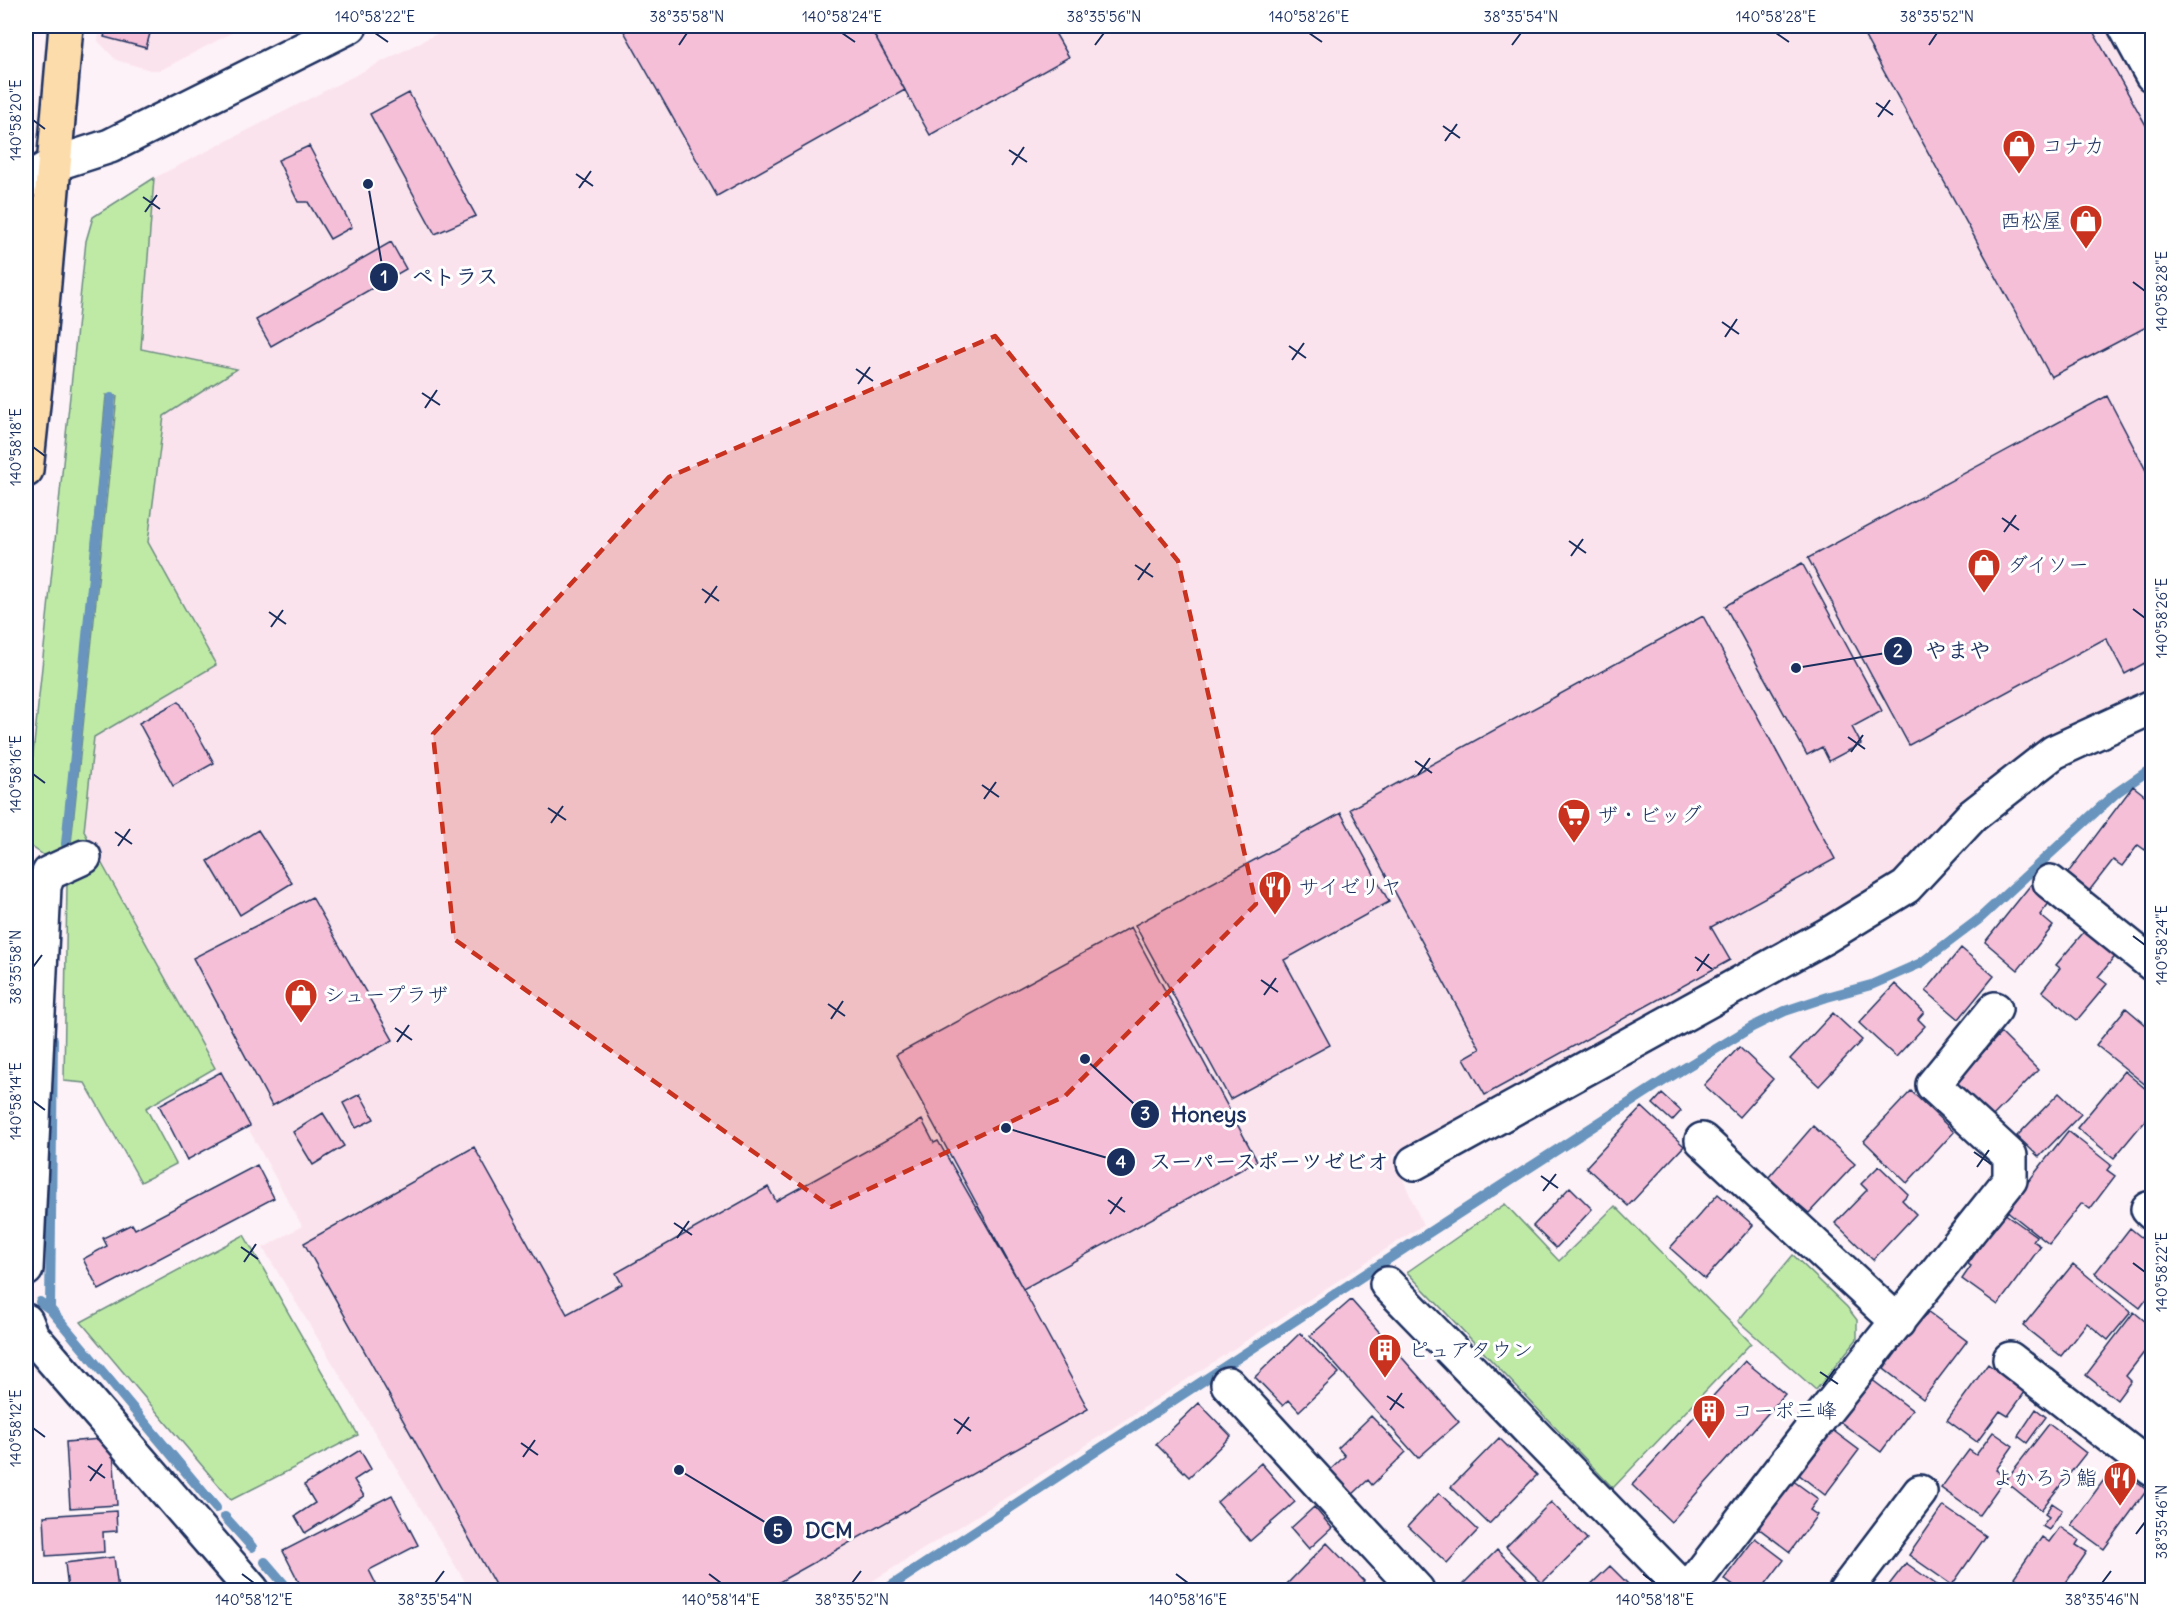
<svg xmlns="http://www.w3.org/2000/svg" width="2178" height="1616" viewBox="0 0 2178 1616" font-family="Delius,'Klee One',sans-serif">
  <style>
    .built { fill: #fbe3ed }
    .green { fill: #bfeaa6; stroke: #6d8c82; stroke-width: 1.5; fill-rule: evenodd }
    .lines { fill: none; stroke-linecap: round; stroke-linejoin: round }
    .stream { stroke: #6794bd; stroke-width: 10 }
    .building { fill: #f5bfd7; stroke: #1b2f5e; stroke-width: 1.5 }
    .minor-casing { stroke: #1b2f5e; stroke-width: 38 }
    .highway-casing { stroke: #1b2f5e; stroke-width: 38 }
    .minor { stroke: #fff; stroke-width: 33 }
    .highway { stroke: #fddcac; stroke-width: 33 }
    .marked { fill: #c8321e; fill-opacity: 0.2; stroke: #c8321e; stroke-width: 4.5; stroke-dasharray: 12 8; stroke-linejoin: round }
    .ticks { fill: none; stroke: #1b2f5e; stroke-width: 2 }
    .labels { text-anchor: middle; stroke-width: 6; stroke-linejoin: round; paint-order: stroke }
    .poi-label { font-size: 21px; fill: #1b2f5e; stroke: #fff; text-anchor: start }
    .leader { fill: none; stroke: #1b2f5e; stroke-width: 2 }
    .callout-dot { fill: #1b2f5e; stroke: #fff; stroke-width: 2 }
    .mark-label { font-size: 18px; text-anchor: middle; font-weight: bold; fill: #fff }
    .callout-label { font-size: 22px; text-anchor: middle; font-weight: bold; fill: #1b2f5e; stroke: #fff; stroke-width: 6; stroke-linejoin: round; paint-order: stroke }
    .neatline { fill: none; stroke: #1b2f5e; stroke-width: 2 }
    .ticks-label { font-size: 15px; text-anchor: middle; fill: #1b2f5e }
  </style>
  <rect width="100%" height="100%" fill="#fdf2f7"/>
  <filter id="ink" filterUnits="userSpaceOnUse"><feTurbulence type="fractalNoise" baseFrequency=".0167" numOctaves="2"/><feDisplacementMap in="SourceGraphic" scale="12" xChannelSelector="R" yChannelSelector="G"/><feConvolveMatrix kernelMatrix="1 2 1 2 8 2 1 2 1" color-interpolation-filters="sRGB"/></filter>
  <g filter="url(#ink)">
    <!-- built -->
    <path class="built" d="M100,26H245L161,70H150L116,60L98,41Z
      M452,26H2116L2152,87V707L2054,752L2010,763L1966,796L1916,854L1881,888L1393,1156L1423,1225L1004,1499L858,1590H470L263,1248L302,1226L84,831L94,737L216,665L148,542L164,416L237,369L141,349L154,178Z"/>
    <!-- green -->
    <path class="green" d="M154,178L141,349L237,369L164,416L148,542L216,665L94,737L84,831L88,839L48,858L26,843V822L86,241L93,217ZM106,395L117,396L71,844L64,846Z
      M101,862L215,1068L146,1108L176,1164L141,1182L85,1083L64,1081L67,883Z
      M1505,1204L1559,1261L1615,1206L1751,1343L1613,1488L1407,1272Z
      M244,1235L358,1435L231,1500L81,1322Z
      M1793,1255L1847,1307L1857,1320V1339L1816,1390L1738,1321Z"/>
    <g class="lines">
      <!-- stream -->
      <path class="stream" d="M66,844L111,398
        M40,1302L50,1309L216,1508
        M50,1309L53,1039
        M225,1517L252,1547
        M265,1562L289,1590
        M885,1590L1405,1248L1665,1080L1752,1027L1785,1011L1827,997L1871,985L1921,963L1978,920L2116,793L2152,768"/>
    </g>
    <!-- building -->
    <path class="building" d="M107,26H152L146,48L104,37Z
      M621,26H869L905,90L717,196Z
      M869,26H1051L1069,57L930,135Z
      M1859,26H2090L2152,136V324L2051,377Z
      M409,93L476,216L435,234L370,114Z
      M309,146L352,227L330,239L308,202H298L278,160Z
      M391,242L406,269L271,346L256,320Z
      M2107,396L2152,482V659L2125,674L2106,638L1909,745L1808,558Z
      M1802,563L1882,711L1852,727L1861,744L1829,761L1822,747L1807,755L1725,606Z
      M1703,616L1835,859L1711,927L1730,960L1485,1095L1464,1058L1480,1049L1350,809Z
      M179,701L214,763L173,786L139,723Z
      M2133,786L2152,801V840L2145,850L2138,845L2122,866L2113,860L2089,891L2067,874Z
      M1341,813L1389,902L1284,960L1330,1045L1230,1099L1135,925Z
      M258,830L292,883L240,915L208,861Z
      M2033,882L2053,898L2040,915L2053,926L2018,970L1985,942Z
      M312,897L393,1040L272,1106L193,958Z
      M1131,927L1257,1161L1023,1289L896,1055Z
      M2088,927L2118,953L2098,977L2107,984L2077,1020L2042,991L2060,968L2056,965Z
      M1961,948L1994,976L1959,1019L1926,991Z
      M1895,984L1924,1012L1918,1019L1925,1026L1896,1057L1859,1023Z
      M2126,1008L2152,1030V1090L2096,1045Z
      M1833,1013L1862,1040L1819,1086L1790,1059Z
      M2001,1033L2038,1070L1991,1118L1955,1082Z
      M1739,1047L1773,1079L1739,1117L1704,1085Z
      M2124,1071L2152,1094V1112L2114,1158L2077,1128Z
      M221,1072L250,1126L187,1160L159,1105Z
      M1911,1091L1954,1132L1907,1183L1864,1141Z
      M2059,1093L2081,1114L2039,1157L2017,1136Z
      M360,1094L374,1119L356,1128L343,1103Z
      M1662,1094L1681,1111L1672,1121L1653,1104Z
      M1642,1107L1684,1146L1628,1206L1586,1167Z
      M323,1113L344,1146L313,1165L293,1132Z
      M922,1120L934,1143L938,1141L1023,1289L1088,1409L765,1590H498L304,1243L474,1147L567,1314L622,1284L616,1273L768,1187L776,1201Z
      M1813,1126L1855,1164L1809,1213L1768,1178Z
      M2068,1131L2111,1165L2107,1170L2115,1176L2090,1209L2082,1203L2049,1244L2006,1210Z
      M257,1165L274,1198L99,1290L83,1259L107,1246L103,1238L132,1224L135,1229Z
      M1879,1166L1908,1194L1902,1200L1916,1214L1873,1260L1835,1223L1867,1190L1861,1184Z
      M1570,1187L1592,1209L1556,1248L1533,1226Z
      M1718,1194L1753,1225L1705,1279L1670,1248Z
      M2004,1213L2036,1236L2033,1241L2041,1246L1998,1305L1962,1279L1971,1266L1968,1264Z
      M2130,1228L2152,1246V1292L2140,1308L2095,1273Z
      M2073,1264L2131,1312L2108,1340L2087,1323L2061,1356L2023,1326Z
      M1351,1300L1459,1422L1418,1458L1310,1336Z
      M1927,1311L1967,1341L1923,1399L1884,1369Z
      M2134,1312L2152,1327V1342L2126,1376L2131,1381L2117,1400L2086,1375Z
      M1300,1333L1339,1373L1299,1411L1289,1400L1283,1406L1255,1377Z
      M1745,1361L1785,1394L1671,1522L1632,1485Z
      M1988,1364L2025,1392L2008,1416L2000,1411L1977,1442L1947,1420Z
      M1871,1379L1912,1410L1881,1452L1839,1421Z
      M1199,1403L1231,1436L1189,1477L1156,1444Z
      M2036,1409L2046,1417L2027,1443L2018,1436Z
      M1371,1416L1406,1452L1372,1485L1368,1480L1352,1495L1329,1471L1345,1456L1338,1448Z
      M2049,1424L2086,1453L2041,1510L2005,1481Z
      M2152,1428V1441L2146,1436Z
      M1831,1429L1859,1450L1825,1495L1797,1473Z
      M1993,1432L2013,1446L1996,1470L2006,1477L1979,1515L1941,1488L1969,1450L1976,1455Z
      M112,1438L117,1505L70,1508L66,1442Z
      M1499,1438L1537,1475L1489,1524L1451,1487Z
      M360,1450L371,1469L354,1480L364,1496L305,1533L295,1516L315,1503L304,1485Z
      M1261,1463L1295,1502L1250,1541L1217,1502Z
      M2114,1466L2147,1490L2104,1549L2071,1525Z
      M1792,1480L1818,1499L1810,1510L1817,1515L1790,1552L1757,1527Z
      M1439,1493L1478,1530L1447,1563L1408,1526Z
      M392,1495L418,1545L369,1570L379,1590H303L283,1551Z
      M1551,1502L1587,1539L1542,1583L1506,1547Z
      M2052,1503L2062,1510L2049,1530L2042,1526L2049,1517L2045,1514Z
      M1943,1506L1986,1536L1952,1585L1909,1555Z
      M1314,1507L1332,1528L1309,1549L1291,1528Z
      M116,1511L117,1531L103,1532L104,1552L46,1556L44,1516Z
      M2060,1527L2079,1540L2076,1545L2087,1552L2061,1590H2055L2049,1586L2045,1590H2033L2014,1577L2042,1537L2049,1542Z
      M1755,1538L1784,1560L1761,1590H1739L1724,1579Z
      M1327,1543L1364,1581L1354,1590H1292L1286,1585Z
      M1497,1550L1538,1590L1458,1589Z
      M114,1557L118,1590H68L65,1563Z
      M1906,1563L1941,1588L1939,1590H1885Z
      M1610,1566L1634,1590H1585Z
      M2003,1583L2014,1590H1998Z
      M962,1585L966,1590H954Z"/>
    <g class="lines">
      <!-- minor casing -->
      <g class="minor-casing">
        <path id="minor" d="M2125,26L2152,75
          M26,181L54,164L110,146L350,26
          M2050,882L2152,964
          M1702,1140L1898,1322
          M1414,1163L1826,936L1906,887L1972,816L2054,752L2152,707
          M2148,1209L2152,1213
          M26,1269L44,886L49,873L84,857
          M1387,1284L1685,1590
          M26,1321L32,1336L252,1590
          M2010,1359L2152,1469
          M1228,1384L1417,1590
          M1688,1590L1821,1417L2010,1180V1156L1933,1085L1995,1009
          M1846,1590L1920,1492"/>
      </g>
      <!-- highway casing -->
      <g class="highway-casing">
        <path id="highway" d="M26,470L36,376L66,26"/>
      </g>
      <!-- minor -->
      <use href="#minor" class="minor"/>
      <!-- highway -->
      <use href="#highway" class="highway"/>
    </g>
  </g>
  <!-- marked area -->
  <path class="marked" d="M995,336L1178,561L1256,904L1065,1096L831,1207L454,939L433,734L669,477Z"/>
  <!-- ticks -->
  <path class="ticks" d="M375,33L388,42M842,33L855,42M1309,33L1322,42M1776,33L1789,42M679,45L687,33M1095,45L1104,33M1512,45L1521,33M1929,45L1937,33M1876,103L1893,115M1878,117L1890,100M33,120L45,129M1443,126L1460,138M1445,141L1457,124M1009,150L1027,162M1012,165L1024,147M576,174L593,186M579,188L591,171M143,197L160,209M145,212L157,195M2133,282L2145,291M1722,322L1739,334M1725,337L1737,319M1289,346L1306,358M1292,360L1304,343M856,369L873,381M858,384L870,367M422,393L440,405M425,408L437,390M33,447L45,456M2002,518L2019,530M2004,532L2016,515M1569,541L1586,553M1571,556L1583,539M1135,565L1153,577M1138,580L1150,563M702,589L719,601M705,603L717,586M2133,609L2145,618M269,612L286,624M271,627L283,610M1848,737L1865,749M1851,752L1863,735M1415,761L1432,773M33,774L45,783M1418,775L1430,758M982,785L999,797M984,799L996,782M548,808L566,820M551,823L563,806M115,832L132,844M118,846L130,829M2133,936L2145,945M1695,957L1712,969M33,967L42,955M1697,971L1709,954M1261,980L1278,992M1264,995L1276,978M828,1004L845,1016M831,1019L843,1001M395,1028L412,1040M397,1042L409,1025M33,1101L45,1110M1974,1152L1991,1164M1977,1167L1989,1150M1541,1176L1558,1188M1543,1191L1556,1174M1108,1200L1125,1212M1110,1214L1122,1197M674,1223L692,1235M677,1238L689,1221M241,1247L258,1259M244,1262L256,1244M2133,1263L2145,1272M1820,1372L1838,1384M1823,1386L1835,1369M1387,1396L1404,1408M1390,1410L1402,1393M954,1419L971,1431M33,1428L45,1437M957,1434L969,1417M521,1443L538,1455M523,1457L535,1440M88,1466L105,1478M90,1481L102,1464M2136,1534L2145,1522M242,1574L254,1583M709,1574L721,1583M1176,1574L1188,1583M1643,1574L1655,1583M435,1583L444,1571M852,1583L861,1571M2102,1583L2111,1571"/>
  <!-- icons -->
  <defs>
    <g id="shop-pin" transform="scale(1.725)"><path d="M0 17L-7.5 6A9.5 9.5 0 1 1 7.5 6Z" fill="#c8321e" stroke="#fff"/><path d="M-5-2.5h2.3a2.7 3.5 0 0 1 5.4 0H5L5.5 6h-11ZM-1.5-2.5h3a1.5 2.3 0 0 0-3 0Z" fill="#fff"/></g>
    <g id="supermarket-pin" transform="scale(1.725)"><path d="M0 17L-7.5 6A9.5 9.5 0 1 1 7.5 6Z" fill="#c8321e" stroke="#fff"/><path d="M-6-5.5h2.5l.6 2H6L4.5 2H-2.5L-4.4-4H-6ZM-1.5 3.2a1.3 1.3 0 1 0 .1 0ZM3 3.2a1.3 1.3 0 1 0 .1 0Z" fill="#fff"/></g>
    <g id="restaurant-pin" transform="scale(1.725)"><path d="M0 17L-7.5 6A9.5 9.5 0 1 1 7.5 6Z" fill="#c8321e" stroke="#fff"/><path d="M-5-6h1v4h1v-4h1v4h1v-4h1v5L-1.5 .5V6h-2V.5L-5-1ZM5-6V6H3V1.5H1.5Q1.5-4 5-6Z" fill="#fff"/></g>
    <g id="building-pin" transform="scale(1.725)"><path d="M0 17L-7.5 6A9.5 9.5 0 1 1 7.5 6Z" fill="#c8321e" stroke="#fff"/><path d="M-4-6H4V6H1V3H-1V6H-4ZM-2.5-4.3h1.7v1.8h-1.7ZM.8-4.3h1.7v1.8H.8ZM-2.5-1h1.7V.8h-1.7ZM.8-1h1.7V.8H.8Z" fill="#fff"/></g>
  </defs>
  <g fill-rule="evenodd">
    <use href="#shop-pin" x="2019" y="146"/>
    <use href="#shop-pin" x="2086" y="221"/>
    <use href="#shop-pin" x="1984" y="565"/>
    <use href="#supermarket-pin" x="1574" y="815"/>
    <use href="#restaurant-pin" x="1275" y="887"/>
    <use href="#shop-pin" x="301" y="995"/>
    <use href="#building-pin" x="1385" y="1350"/>
    <use href="#building-pin" x="1709" y="1411"/>
    <use href="#restaurant-pin" x="2120" y="1478"/>
  </g>
  <g class="labels">
    <!-- poi labels -->
    <g class="poi-label">
      <text x="2042" y="153">コナカ</text>
      <text x="2063" y="228" text-anchor="end">西松屋</text>
      <text x="2007" y="572">ダイソー</text>
      <text x="1597" y="822">ザ・ビッグ</text>
      <text x="1298" y="894">サイゼリヤ</text>
      <text x="324" y="1002">シュープラザ</text>
      <text x="1408" y="1357">ピュアタウン</text>
      <text x="1732" y="1418">コーポ三峰</text>
      <text x="2097" y="1485" text-anchor="end">よかろう鮨</text>
    </g>
  </g>
  <!-- callouts -->
  <path class="leader" d="M368 184L384 277M1796 668L1898 651M1085 1059L1145 1114M1006 1128L1121 1162M679 1470L778 1530"/>
  <g class="callout-dot">
    <circle cx="368" cy="184" r="6"/>
    <circle cx="1796" cy="668" r="6"/>
    <circle cx="1085" cy="1059" r="6"/>
    <circle cx="1006" cy="1128" r="6"/>
    <circle cx="679" cy="1470" r="6"/>
    <circle cx="384" cy="277" r="15"/>
    <circle cx="1898" cy="651" r="15"/>
    <circle cx="1145" cy="1114" r="15"/>
    <circle cx="1121" cy="1162" r="15"/>
    <circle cx="778" cy="1530" r="15"/>
  </g>
  <g class="mark-label">
    <text x="384" y="283">1</text>
    <text x="1898" y="657">2</text>
    <text x="1145" y="1120">3</text>
    <text x="1121" y="1168">4</text>
    <text x="778" y="1537">5</text>
  </g>
  <g class="callout-label">
    <text x="455" y="284">ペトラス</text>
    <text x="1958" y="658">やまや</text>
    <text x="1209" y="1122">Honeys</text>
    <text x="1269" y="1169">スーパースポーツゼビオ</text>
    <text x="829" y="1538">DCM</text>
  </g>
  <!-- margin -->
  <rect width="2178" height="1616" fill="none" stroke="#fff" stroke-width="66"/>
  <rect x="33" y="33" width="2112" height="1550" class="neatline"/>
  <g class="ticks-label">
    <text x="375" y="22">140°58'22"E</text>
    <text x="687" y="22">38°35'58"N</text>
    <text x="842" y="22">140°58'24"E</text>
    <text x="1104" y="22">38°35'56"N</text>
    <text x="1309" y="22">140°58'26"E</text>
    <text x="1521" y="22">38°35'54"N</text>
    <text x="1776" y="22">140°58'28"E</text>
    <text x="1937" y="22">38°35'52"N</text>
    <text transform="translate(16 120) rotate(-90)" y="5">140°58'20"E</text>
    <text transform="translate(2162 291) rotate(-90)" y="5">140°58'28"E</text>
    <text transform="translate(16 447) rotate(-90)" y="5">140°58'18"E</text>
    <text transform="translate(2162 618) rotate(-90)" y="5">140°58'26"E</text>
    <text transform="translate(16 774) rotate(-90)" y="5">140°58'16"E</text>
    <text transform="translate(2162 945) rotate(-90)" y="5">140°58'24"E</text>
    <text transform="translate(16 967) rotate(-90)" y="5">38°35'58"N</text>
    <text transform="translate(16 1101) rotate(-90)" y="5">140°58'14"E</text>
    <text transform="translate(2162 1272) rotate(-90)" y="5">140°58'22"E</text>
    <text transform="translate(16 1428) rotate(-90)" y="5">140°58'12"E</text>
    <text transform="translate(2162 1522) rotate(-90)" y="5">38°35'46"N</text>
    <text x="254" y="1605">140°58'12"E</text>
    <text x="435" y="1605">38°35'54"N</text>
    <text x="721" y="1605">140°58'14"E</text>
    <text x="852" y="1605">38°35'52"N</text>
    <text x="1188" y="1605">140°58'16"E</text>
    <text x="1655" y="1605">140°58'18"E</text>
    <text x="2102" y="1605">38°35'46"N</text>
  </g>
</svg>
